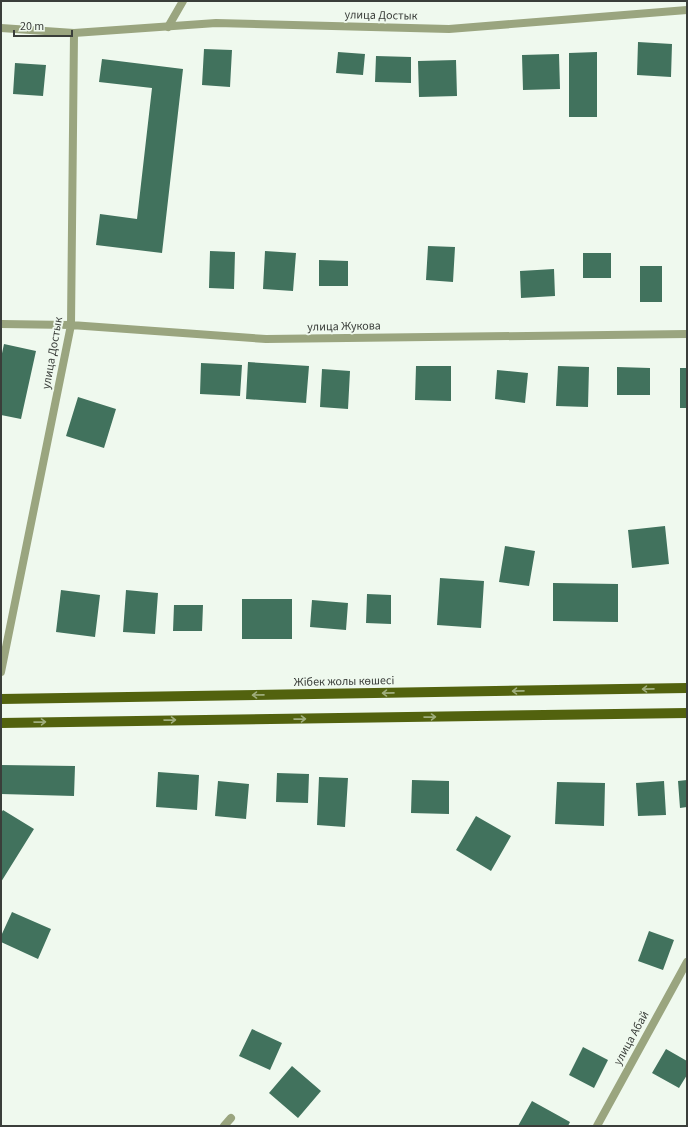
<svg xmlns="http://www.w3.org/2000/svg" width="688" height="1127" viewBox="0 0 688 1127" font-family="'Source Sans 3',sans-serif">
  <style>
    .building { fill: #41725d }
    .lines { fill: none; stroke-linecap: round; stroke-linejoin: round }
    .service { stroke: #9aa57f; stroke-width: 8 }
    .minor { stroke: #9aa57f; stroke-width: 8 }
    .primary { stroke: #52620e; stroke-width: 10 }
    .oneway { stroke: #a0ae7e }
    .labels { text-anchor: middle; stroke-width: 4; stroke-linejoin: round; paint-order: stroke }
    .street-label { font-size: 12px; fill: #3a3e3a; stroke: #eff9ee }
  </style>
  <rect width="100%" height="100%" fill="#eff9ee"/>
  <!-- building -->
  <path class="building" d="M638,42L672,44L671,77L637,75Z
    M204,49L232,50L230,87L202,85Z
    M338,52L365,54L363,75L336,73Z
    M597,52V117H569V53Z
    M559,54L560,89L523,90L522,55Z
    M376,56L411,57V83L375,82Z
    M102,59L183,69L162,253L96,245L100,214L137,219L152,88L99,82Z
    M456,60L457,96L419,97L418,61Z
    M15,63L46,65L43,96L13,94Z
    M428,246L455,247L453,282L426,280Z
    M210,251L235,252L234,289L209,288Z
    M265,251L296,253L293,291L263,289Z
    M583,253H611V278H583Z
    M319,260L348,261V286H319Z
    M640,266H662V302H640Z
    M554,269L555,296L521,298L520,271Z
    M4,344L36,351L21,419L1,415V358Z
    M248,362L309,366L306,403L246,399Z
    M201,363L242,365L240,396L200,394Z
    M416,366H451V401L415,400Z
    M558,366L589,367L588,407L556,406Z
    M617,367L650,368V395H617Z
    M680,368H687V408H680Z
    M322,369L350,371L348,409L320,407Z
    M497,370L528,373L525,403L495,399Z
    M78,397L116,409L104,448L66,436Z
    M665,526L669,564L632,568L628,530Z
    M505,546L535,551L529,586L499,582Z
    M440,578L484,581L481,628L437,625Z
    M553,583L618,584V622L553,621Z
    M61,590L100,595L95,637L56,632Z
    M126,590L158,593L155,634L123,632Z
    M367,594L391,595V624L366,623Z
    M242,599H292V639H242Z
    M312,600L348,603L346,630L310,627Z
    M174,605H203L202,631H173Z
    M1,765L75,766L74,796L1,794Z
    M158,772L199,775L197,810L156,807Z
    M277,773L309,774L308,803L276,802Z
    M319,777L348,778L345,827L317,825Z
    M412,780L449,781V814L411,813Z
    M687,780V807L680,808L678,781Z
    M218,781L249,784L246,819L215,816Z
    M664,781L666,815L638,816L636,783Z
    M557,782L605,783L604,826L555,824Z
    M3,810L34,829L1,882V813Z
    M476,816L511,836L491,871L456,850Z
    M12,912L51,929L38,959L1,942V936Z
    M649,931L674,940L663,970L638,961Z
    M252,1029L282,1043L270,1070L239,1056Z
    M583,1047L608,1060L594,1088L569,1075Z
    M666,1049L687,1061V1075L679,1088L652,1073Z
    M292,1066L321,1091L298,1118L269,1093Z
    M532,1101L570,1122L568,1126H518Z"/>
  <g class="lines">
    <!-- service -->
    <path class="service" d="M168,27L183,1"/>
    <!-- minor -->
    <path class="minor" d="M1,28L74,33L71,325L1,672
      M74,33L216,23L449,29L687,10
      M1,324L71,325L266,339L687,334
      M224,1126L231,1118
      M597,1126L687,962"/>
    <!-- primary -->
    <path class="primary" d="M1,699L687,688
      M1,723L687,713"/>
  </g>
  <!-- one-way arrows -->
  <defs><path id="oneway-shaft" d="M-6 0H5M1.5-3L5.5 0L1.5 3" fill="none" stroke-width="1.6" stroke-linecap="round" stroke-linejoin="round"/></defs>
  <g class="oneway">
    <use href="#oneway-shaft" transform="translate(648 689) rotate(179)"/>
    <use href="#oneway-shaft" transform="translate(518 691) rotate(179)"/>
    <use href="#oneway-shaft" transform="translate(388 693) rotate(179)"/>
    <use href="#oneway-shaft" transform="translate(258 695) rotate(179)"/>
    <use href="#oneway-shaft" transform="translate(430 717) rotate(-1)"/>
    <use href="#oneway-shaft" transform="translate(300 719) rotate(-1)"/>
    <use href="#oneway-shaft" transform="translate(170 720) rotate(-1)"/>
    <use href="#oneway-shaft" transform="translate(40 722) rotate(-1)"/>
  </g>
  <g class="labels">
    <!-- street labels -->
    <g class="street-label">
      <text transform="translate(381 15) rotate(1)" y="4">улица Достык</text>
      <text transform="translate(344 326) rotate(-1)" y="4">улица Жукова</text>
      <text transform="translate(52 353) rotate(-80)" y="4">улица Достык</text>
      <text transform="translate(344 681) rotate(-1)" y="4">Жібек жолы көшесі</text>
      <text transform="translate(631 1038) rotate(-61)" y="4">улица Абай</text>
    </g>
  </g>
  <!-- border -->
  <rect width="688" height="1127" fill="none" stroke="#3a3e3a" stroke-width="4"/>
  <!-- scale -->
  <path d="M14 30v6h58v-6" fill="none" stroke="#3a3e3a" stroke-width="2"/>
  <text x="20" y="30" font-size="12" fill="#3a3e3a" stroke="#eff9ee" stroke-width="3" paint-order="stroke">20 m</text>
</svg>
